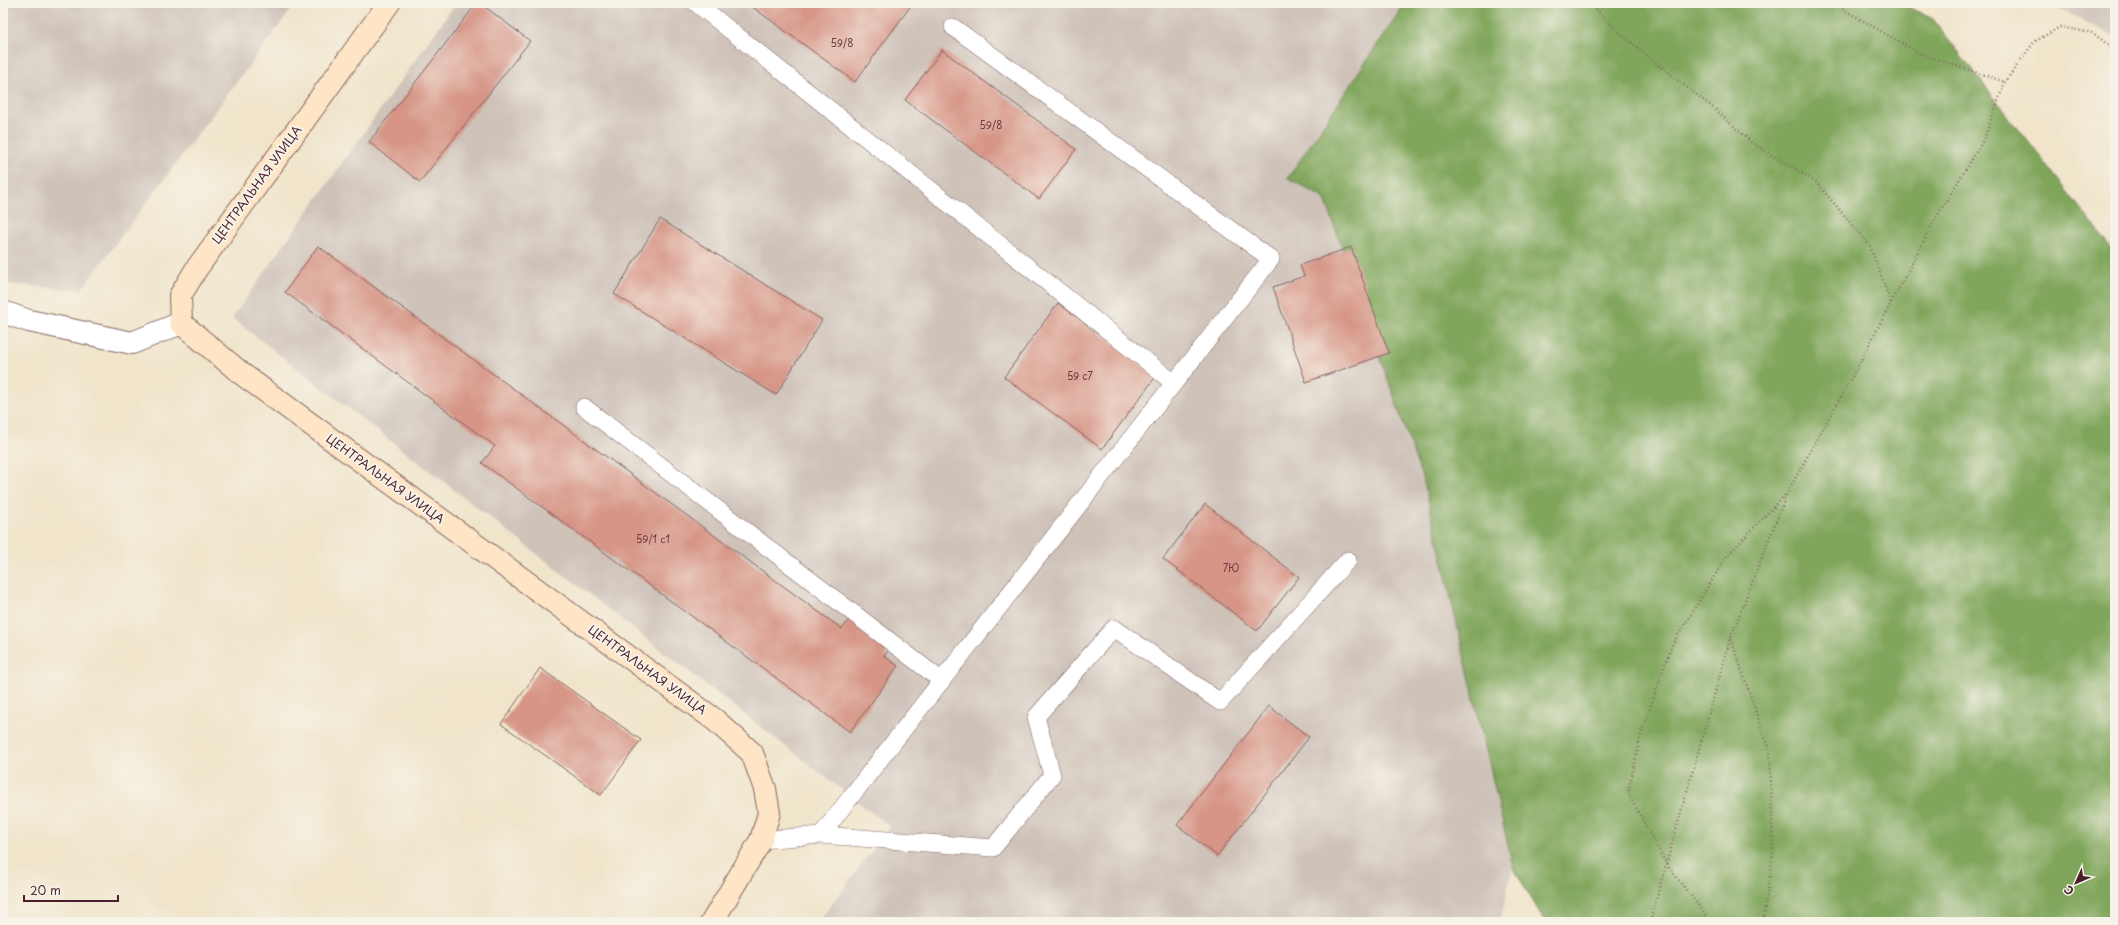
<svg xmlns="http://www.w3.org/2000/svg" width="2118" height="925" viewBox="0 0 2118 925" font-family="'Playpen Sans',sans-serif">
  <style>
    .industrial { fill: #cec2b9 }
    .forest { fill: #80a65b; stroke: #656243 }
    .building { fill: #d69586 }
    .lines { fill: none; stroke-linecap: round; stroke-linejoin: round }
    .lane-casing { stroke: #846463; stroke-width: 18 }
    .street-casing { stroke: #846463; stroke-width: 24 }
    .secondary-casing { stroke: #846463; stroke-width: 24 }
    .path { stroke: #846463; stroke-width: 2.5; stroke-dasharray: 1 3; stroke-linecap: butt }
    .lane { stroke: #fff; stroke-width: 17 }
    .street { stroke: #fff; stroke-width: 22 }
    .secondary { stroke: #fde5c5; stroke-width: 22 }
    .labels { text-anchor: middle; stroke-width: 4; stroke-linejoin: round; paint-order: stroke }
    .number-label { font-size: 10px; fill: #6d3c42 }
    .street-label { font-size: 12px; fill: #4a1f2b; stroke: #f7f3e8 }
  </style>
  <rect width="100%" height="100%" fill="#f7f3e8"/>
  <filter id="ink" filterUnits="userSpaceOnUse"><feTurbulence type="fractalNoise" baseFrequency=".025" numOctaves="2"/><feDisplacementMap in="SourceGraphic" scale="8" xChannelSelector="R" yChannelSelector="G"/><feConvolveMatrix kernelMatrix="1 2 1 2 8 2 1 2 1" color-interpolation-filters="sRGB"/></filter>
  <filter id="wash" filterUnits="userSpaceOnUse"><feTurbulence type="fractalNoise" baseFrequency=".012" numOctaves="4" result="noise"/><feDisplacementMap in="SourceGraphic" scale="16" xChannelSelector="R" yChannelSelector="G"/><feGaussianBlur stdDeviation="0.9" result="paint"/><feColorMatrix in="noise" values="0 0 0 0 0 0 0 0 0 0 0 0 0 0 0 0 0 1.4 0 .05"/><feComposite in="paint" operator="in"/></filter>
  <g filter="url(#wash)">
    <rect width="100%" height="100%" fill="#f0e5cb"/>
    <!-- industrial -->
    <path class="industrial" d="M3,3H296L81,290L3,284Z
      M456,3H1405L1288,178L1325,199L1425,486L1513,867L1500,922H818L890,827L232,318Z
      M2048,3H2115V37Z"/>
    <!-- forest -->
    <path class="forest" d="M1405,3H1900L1933,19L2115,253V922H1545L1513,867L1425,486L1325,199L1288,178Z"/>
    <g id="blocks">
      <!-- building -->
      <path class="building" d="M477,3H480L530,41L420,182L369,142Z
        M747,3H911L912,4L855,82Z
        M942,50L1076,149L1039,199L905,100Z
        M660,219L822,320L776,395L614,294Z
        M318,246L842,629L852,616L892,645L884,656L898,666L850,732L482,463L495,446L285,292Z
        M1351,247L1389,353L1306,382L1273,287L1304,276L1300,265Z
        M1058,303L1156,376L1102,449L1004,377Z
        M1205,504L1299,577L1257,631L1163,559Z
        M540,668L641,740L601,795L501,724Z
        M1269,706L1309,737L1217,856L1177,825Z"/>
    </g>
  </g>
  <g filter="url(#ink)">
    <use href="#blocks" fill-opacity="0" stroke="#846463" stroke-width="1"/>
    <g class="lines">
      <!-- lane casing -->
      <g class="lane-casing">
        <path id="lane" d="M696,3L1174,383
          M584,407L942,681
          M821,835L1271,259L953,27
          M761,840L821,835L993,848L1052,775L1036,717L1114,628L1220,702L1348,560"/>
      </g>
      <!-- street casing -->
      <g class="street-casing">
        <path id="street" d="M3,312L29,321L132,343L181,323"/>
      </g>
      <!-- secondary casing -->
      <g class="secondary-casing">
        <path id="secondary" d="M389,3L197,268L180,296L181,323L242,374L715,720L752,753L765,789L769,813L761,840L712,922"/>
      </g>
      <!-- path -->
      <path class="path" d="M1591,3L1606,20L1647,56L1716,110L1751,142L1816,182L1870,246L1891,303
        M1832,3L1919,53L2005,82
        M1731,639L1770,753L1773,853L1763,922
        M1650,922L1730,639L1787,493L1853,375L1936,218L1984,139L2005,82L2034,42L2060,27L2093,33L2115,50
        M1711,922L1667,865L1628,793L1641,734L1672,645L1727,556L1785,495"/>
      <!-- lane -->
      <use href="#lane" class="lane"/>
      <!-- street -->
      <use href="#street" class="street"/>
      <!-- secondary -->
      <use href="#secondary" class="secondary"/>
    </g>
  </g>
  <g class="labels">
    <!-- number labels -->
    <g class="number-label">
      <text x="842" y="47">59/8</text>
      <text x="991" y="129">59/8</text>
      <text x="1080" y="380">59 с7</text>
      <text x="653" y="543">59/1 с1</text>
      <text x="1231" y="572">7Ю</text>
    </g>
    <!-- street labels -->
    <g class="street-label">
      <text transform="translate(257 185) rotate(-54)" y="4">ЦЕНТРАЛЬНАЯ УЛИЦА</text>
      <text transform="translate(385 479) rotate(36)" y="4">ЦЕНТРАЛЬНАЯ УЛИЦА</text>
      <text transform="translate(647 670) rotate(36)" y="4">ЦЕНТРАЛЬНАЯ УЛИЦА</text>
    </g>
  </g>
  <!-- margin -->
  <rect width="2118" height="925" fill="none" stroke="#f7f3e8" stroke-width="16"/>
  <!-- north arrow -->
  <g transform="translate(2076 883) rotate(225)" stroke="#f7f3e8" stroke-width="3" paint-order="stroke">
  <path d="M0-3L7 15L0 10L-7 15Z" fill="#4a1f2b"/>
  <text y="-6" font-size="11" font-weight="bold" text-anchor="middle" fill="#4a1f2b">С</text>
  </g>
  <!-- scale -->
  <path d="M24 895v6h94v-6" fill="none" stroke="#4a1f2b" stroke-width="2"/>
  <text x="30" y="895" font-size="12" fill="#4a1f2b" stroke="#f7f3e8" stroke-width="3" paint-order="stroke">20 m</text>
</svg>
